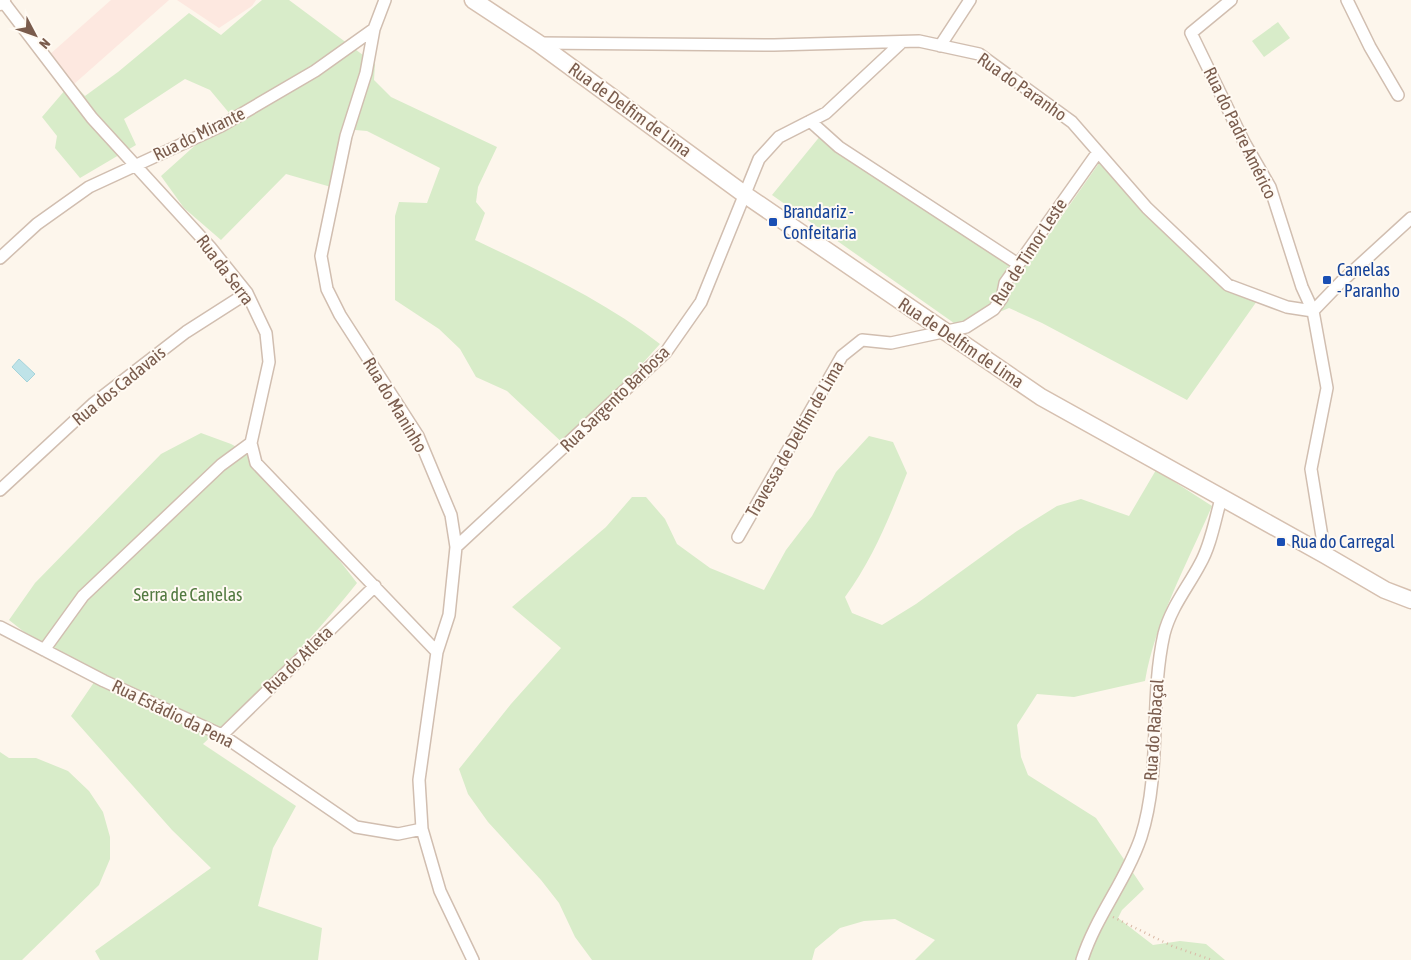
<svg xmlns="http://www.w3.org/2000/svg" width="1411" height="960" viewBox="0 0 1411 960" font-family="'Asap Condensed',sans-serif">
  <style>
    .commercial { fill: #fde8e0 }
    .green { fill: #d8ecc9 }
    .water { fill: #bfe3e8; stroke: #a5d3da }
    .lines { fill: none; stroke-linecap: round; stroke-linejoin: round }
    .minor-casing { stroke: #d1beb0; stroke-width: 14 }
    .secondary-casing { stroke: #d6c0b0; stroke-width: 19 }
    .path { stroke: #d9b8a5; stroke-width: 2.5; stroke-dasharray: 1 4; stroke-linecap: butt }
    .minor { stroke: #fff; stroke-width: 11 }
    .secondary { stroke: #fff; stroke-width: 16 }
    .transit-dot { fill: #1a4fb4; stroke: #fffaf3; stroke-width: 2 }
    .labels { text-anchor: middle; stroke-width: 4; stroke-linejoin: round; paint-order: stroke }
    .street-label { font-size: 18px; fill: #7a5c4d; stroke: #fffaf3 }
    .transit-label { font-size: 18px; fill: #164399; stroke: #fffaf3; text-anchor: start }
    .park-label { font-size: 18px; fill: #537a41; stroke: #fffaf3 }
  </style>
  <rect width="100%" height="100%" fill="#fdf6ec"/>
  <!-- commercial -->
  <path class="commercial" d="M111,0H169L74,84L48,56Z
    M177,0H256L252,6L219,28Z"/>
  <!-- green -->
  <path class="green" d="M262,0H289L375,64L374,80L391,97L497,147L478,187L476,202L485,213L475,240C538,270 605,301 660,344L567,447L507,391L476,377L460,349L439,329L395,300V216L399,202L427,203L440,168L367,131L343,129L331,187L286,174L221,240L184,208L161,176L230,114L210,90L185,79L124,119L136,145L80,178L55,148L57,136L42,117L72,82L85,96L118,72L189,13L221,35Z
    M1278,22L1290,38L1264,57L1252,41Z
    M821,135L1017,267L1036,253L1104,156L1202,261L1257,301L1187,400L1042,323L1009,308L961,328L772,195Z
    M201,433L231,444L261,460L281,491L312,525L357,583C311,641 257,694 203,744L296,806L273,848L258,906L322,928L318,960H100L95,951L211,868L172,830L71,716L99,675L47,650L9,620L35,583L161,454Z
    M869,436L893,442L907,473C890,516 873,559 845,597L852,613L882,625L916,604L1017,531L1057,506L1081,499L1129,516L1156,470L1212,506C1187,564 1156,619 1145,681L1074,697L1037,694L1017,725L1021,757L1028,775L1096,818L1144,889L1122,910L1118,918L1153,945L1180,941L1206,944L1225,960H915L935,940L895,919L864,921L840,928L815,949L812,960H592L575,937L559,903L541,880L488,822L468,794L459,769L511,704L561,648L512,607L606,527L632,497H646L665,519L677,544L710,568L764,590L786,550L812,516L836,472Z
    M0,752L9,758H36L68,771L89,791L103,812L110,837V859L99,885L22,960H0Z"/>
  <!-- water -->
  <path class="water" d="M19,359L35,374L27,382L12,367Z"/>
  <g class="lines">
    <!-- minor casing -->
    <g class="minor-casing">
      <path id="minor" d="M2,0L92,118L210,247L247,293L266,333L269,362L251,443L256,463L437,652
        M1231,0L1191,33L1244,142L1270,187L1302,287L1313,311L1327,388L1311,469L1325,555
        M1347,0L1370,47L1398,95
        M374,29L366,73L346,136L321,256L327,289L340,315L418,436L451,515L456,547L449,615L437,652L419,780L422,829L440,891L473,960
        M538,43L774,45L919,41L979,54L1072,122L1147,208L1228,285L1287,307L1313,311
        M940,46L970,0
        M810,121L839,147L1018,264
        M0,258L37,224L89,187L221,126L315,71L374,29L385,0
        M1313,311L1341,282L1411,218
        M0,490L94,403L186,332L247,293
        M738,537L842,356L862,340L891,343L966,327L994,309L1002,298L1005,283L1098,152
        M456,547L666,352L701,302L759,159L779,137L826,113L902,42
        M0,627L104,681L222,735L356,827L398,834L422,829
        M44,650L83,596L221,465L251,443
        M222,735L375,586
        M1082,960C1096,916 1126,881 1141,837C1162,771 1149,701 1164,634C1171,607 1188,587 1200,564C1211,545 1215,519 1221,499"/>
    </g>
    <!-- secondary casing -->
    <g class="secondary-casing">
      <path id="secondary" d="M473,0L538,43L744,194L1041,397L1325,555L1385,590L1411,600
        M0,2L2,0"/>
    </g>
    <!-- path -->
    <path class="path" d="M1113,917L1172,946L1212,960"/>
    <!-- minor -->
    <use href="#minor" class="minor"/>
    <!-- secondary -->
    <use href="#secondary" class="secondary"/>
  </g>
  <!-- markers -->
  <g class="transit-dot">
    <rect x="768" y="217" width="10" height="10" rx="2.5"/>
    <rect x="1322" y="275" width="10" height="10" rx="2.5"/>
    <rect x="1276" y="537" width="10" height="10" rx="2.5"/>
  </g>
  <g class="labels">
    <!-- street labels -->
    <g class="street-label">
      <text transform="translate(1022 87) rotate(35)" y="6">Rua do Paranho</text>
      <text transform="translate(630 110) rotate(36)" y="6">Rua de Delfim de Lima</text>
      <text transform="translate(1240 133) rotate(64)" y="6">Rua do Padre Américo</text>
      <text transform="translate(199 134) rotate(-26)" y="6">Rua do Mirante</text>
      <text transform="translate(1029 252) rotate(-57)" y="6">Rua de Timor Leste</text>
      <text transform="translate(225 270) rotate(53)" y="6">Rua da Serra</text>
      <text transform="translate(961 343) rotate(34)" y="6">Rua de Delfim de Lima</text>
      <text transform="translate(119 386) rotate(-39)" y="6">Rua dos Cadavais</text>
      <text transform="translate(615 399) rotate(-44)" y="6">Rua Sargento Barbosa</text>
      <text transform="translate(395 405) rotate(59)" y="6">Rua do Maninho</text>
      <text transform="translate(795 439) rotate(-60)" y="6">Travessa de Delfim de Lima</text>
      <text transform="translate(298 660) rotate(-44)" y="6">Rua do Atleta</text>
      <text transform="translate(173 714) rotate(26)" y="6">Rua Estádio da Pena</text>
      <text transform="translate(1154 730) rotate(-86)" y="6">Rua do Rabaçal</text>
    </g>
    <!-- transit labels -->
    <g class="transit-label">
      <text x="783" y="218">Brandariz -<tspan x="783" dy="21">Confeitaria</tspan></text>
      <text x="1337" y="276">Canelas<tspan x="1337" dy="21">- Paranho</tspan></text>
      <text x="1291" y="548">Rua do Carregal</text>
    </g>
    <!-- park labels -->
    <g class="park-label">
      <text x="188" y="601">Serra de Canelas</text>
    </g>
  </g>
  <!-- north arrow -->
  <g transform="translate(35 35) rotate(131)" stroke="#fffaf3" stroke-width="4" paint-order="stroke">
  <path d="M0-4L9 19L0 12L-9 19Z" fill="#7a5c4d"/>
  <text y="-8" font-size="14" font-weight="bold" text-anchor="middle" fill="#7a5c4d">N</text>
  </g>
</svg>
